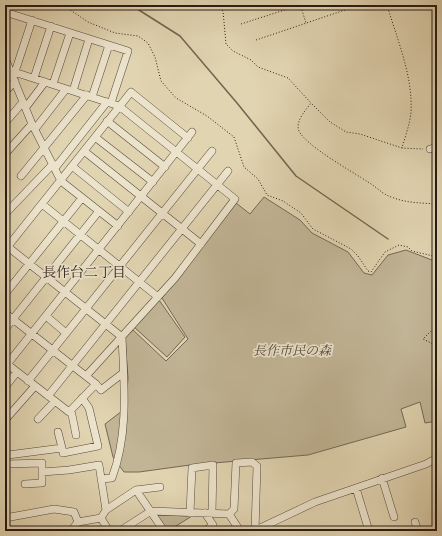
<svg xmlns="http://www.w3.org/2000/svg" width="442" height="536" viewBox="0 0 442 536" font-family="Cardo,'Noto Serif JP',serif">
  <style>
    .green { fill: #c1b596; stroke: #746855 }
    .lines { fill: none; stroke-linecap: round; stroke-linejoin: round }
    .stream { stroke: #716552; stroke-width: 1.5 }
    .minor-casing { stroke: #564a3b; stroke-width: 8 }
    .path { stroke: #271c14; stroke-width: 1; stroke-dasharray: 1 2; stroke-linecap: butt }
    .minor { stroke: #ece3cc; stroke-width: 7 }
    .labels { text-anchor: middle; stroke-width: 3.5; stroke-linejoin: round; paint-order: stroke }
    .park-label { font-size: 13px; font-style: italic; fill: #554a3b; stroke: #ece3cc }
    .neighbourhood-label { font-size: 14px; fill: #271c14; stroke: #ece3cc }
  </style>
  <rect width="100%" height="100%" fill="#e1d4b1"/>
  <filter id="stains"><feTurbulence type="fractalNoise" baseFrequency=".005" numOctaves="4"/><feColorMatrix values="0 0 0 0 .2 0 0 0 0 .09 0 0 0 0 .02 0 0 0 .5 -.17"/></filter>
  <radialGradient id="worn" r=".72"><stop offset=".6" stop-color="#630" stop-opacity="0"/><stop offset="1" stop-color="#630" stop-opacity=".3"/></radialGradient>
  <!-- green -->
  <path class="green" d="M264,197L300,220L312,233L348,252L364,273L372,275L388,255L406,250L437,262V421L425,423L420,402L401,409L406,427L308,455L190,465L139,472H124L113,457L105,424L126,408L128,378L125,338L133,330L166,361L188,339L162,298L236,203L250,214Z
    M159,300L185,337L167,357L134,327Z
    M157,515L192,516L168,531H165L156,516Z"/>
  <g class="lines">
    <!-- stream -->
    <path class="stream" d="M131,5L180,36L237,103L296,176L388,239"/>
    <!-- minor casing -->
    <g class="minor-casing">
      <path id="minor" d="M5,12L128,51L111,103
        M5,58L32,124L61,181L118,226
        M11,71L119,106L235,199L175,278L86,376
        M15,72L32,20
        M34,78L51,26
        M53,84L70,33
        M73,91L89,39
        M5,92L15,81
        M92,97L109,45
        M26,107L45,82
        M107,121L165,167
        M5,123L23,102
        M35,129L66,89
        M95,137L153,182
        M430,149L437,147
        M84,151L201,244
        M5,154L32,124
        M72,166L129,212
        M55,168L107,102
        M21,176L87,95
        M42,204L158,297
        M5,214L53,164
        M8,247L122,337C124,385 129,432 112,478L101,479
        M5,250L131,92L188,138
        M5,294L82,198
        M5,313L96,384L101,390L123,373
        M46,316L66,333
        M5,329L99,211
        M7,364L69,412L96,384
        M5,367L192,132
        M28,381L212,151
        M5,387L17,372
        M48,396L228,171
        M71,410L76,435
        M38,419L55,401
        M5,420L35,386
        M58,432L62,448
        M5,460L8,464L42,463V472L69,470L99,465L106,510L101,518L109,531
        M5,460L8,455L62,448L63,453L98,446L89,408L82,398
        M382,478L394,517
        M25,484L42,483V472
        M356,488L369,531
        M136,490L164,531
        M106,510L136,490L160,487
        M190,513L192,468L213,465L212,513
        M229,514L234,509L236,463L252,462L257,466L255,531
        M5,518L54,509L74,512L78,522L101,518
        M415,522L418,531
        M71,531L78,522
        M120,531L151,511L229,514L240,531
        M205,531L213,525L205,513
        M254,531L315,502L426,464L437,458"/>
    </g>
    <!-- path -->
    <path class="path" d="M63,5L88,22L115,33L138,36L148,43L155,57L161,81L176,98L207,116L234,137L244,167L258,179L267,195L283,201L301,213L313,229L351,249L358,256L368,271L371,272L385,252L399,245L408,247L412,251L437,257
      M215,5L223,11L226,44L233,51L251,60L258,67L288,78L311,103C306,110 295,121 299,131C306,146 353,172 368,182C378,188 383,195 394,198C407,203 423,203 437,204
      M387,5C397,39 413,76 411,112C410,124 405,137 402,148L423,149
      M241,24L297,6L301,7L306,23
      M256,40L345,10L346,5
      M312,104L330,122L346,132L360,134L402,148
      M435,345L423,339L437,325"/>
    <!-- minor -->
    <use href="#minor" class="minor"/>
  </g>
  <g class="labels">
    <!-- park labels -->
    <g class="park-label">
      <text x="292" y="355">長作市民の森</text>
    </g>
    <!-- neighbourhood labels -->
    <g class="neighbourhood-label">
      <text x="84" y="277">長作台二丁目</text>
    </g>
  </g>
  <!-- margin -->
  <rect width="442" height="536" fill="none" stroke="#e1d4b1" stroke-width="20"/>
  <rect x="6" y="6" width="430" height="524" fill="none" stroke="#271c14" stroke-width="2"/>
  <rect x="10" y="10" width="422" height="516" fill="none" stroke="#271c14"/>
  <rect width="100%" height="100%" filter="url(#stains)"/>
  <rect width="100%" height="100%" fill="url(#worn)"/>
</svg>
